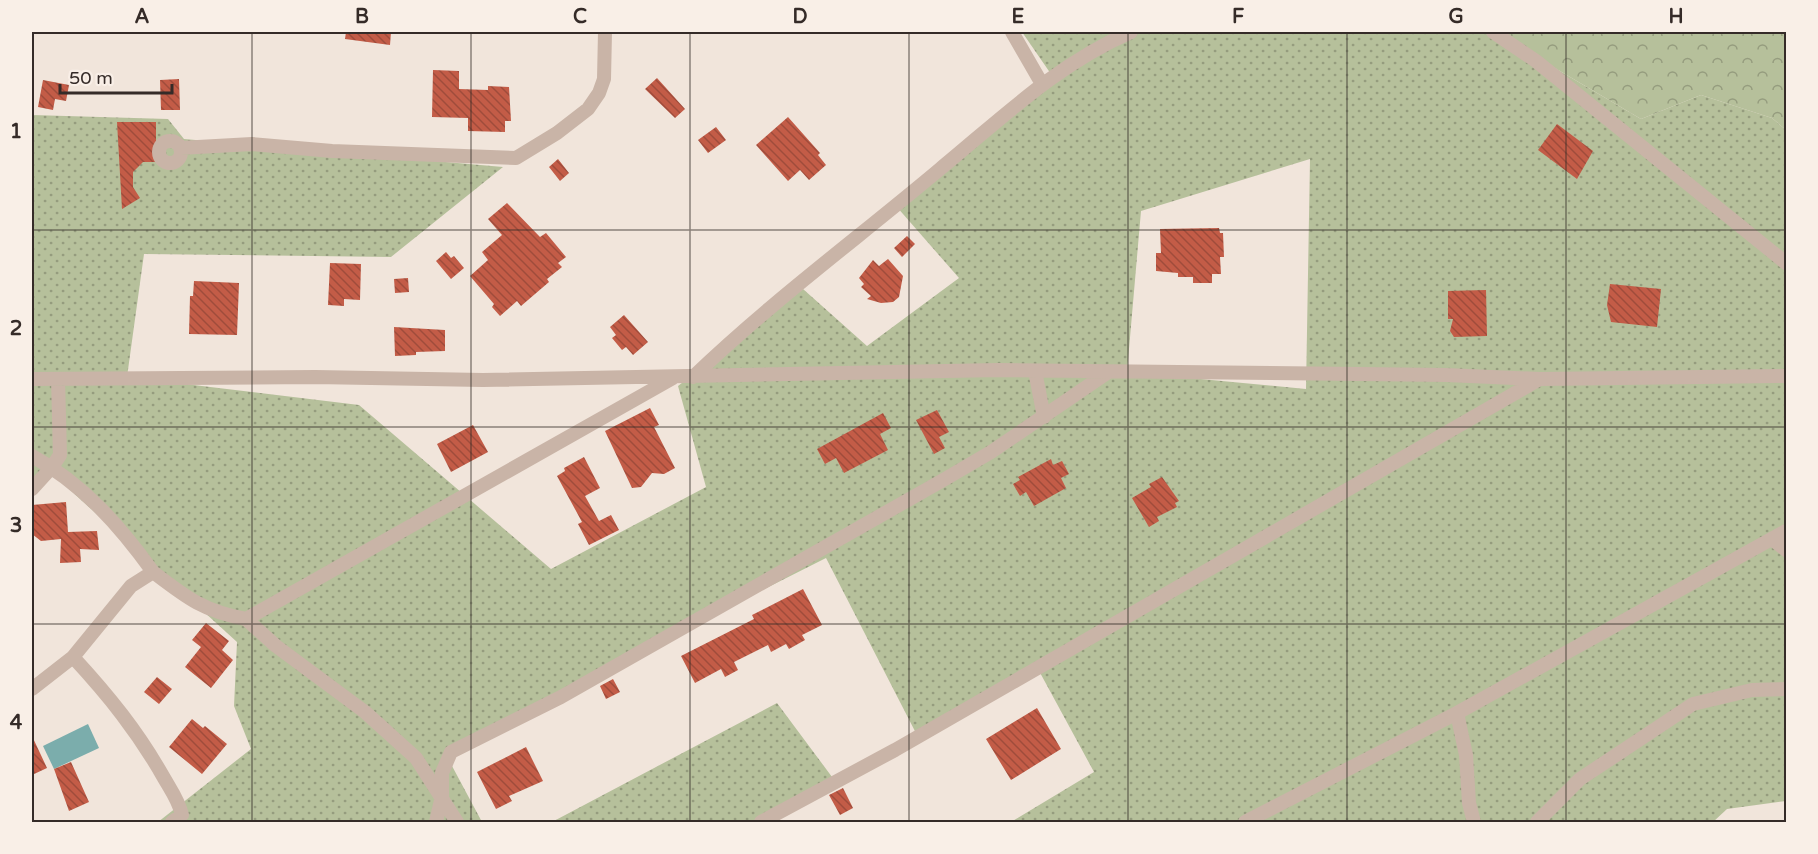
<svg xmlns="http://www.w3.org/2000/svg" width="1818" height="854" viewBox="0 0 1818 854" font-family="'Varela Round',sans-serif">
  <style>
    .grass { fill: url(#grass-dots); fill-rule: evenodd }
    .forest { fill: url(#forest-crowns) }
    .water { fill: #7badac }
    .building { fill: url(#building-back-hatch) }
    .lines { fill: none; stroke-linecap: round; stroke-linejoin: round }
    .street { stroke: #c9b4a7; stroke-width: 14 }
    .grid { fill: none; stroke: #352b28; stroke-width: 1.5; stroke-opacity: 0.55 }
    .neatline { fill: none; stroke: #352b28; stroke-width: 2 }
    .grid-label { font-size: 20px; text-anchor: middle; font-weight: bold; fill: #352b28 }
  </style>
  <defs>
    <pattern id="grass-dots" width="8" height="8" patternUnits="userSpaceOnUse" patternTransform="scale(1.5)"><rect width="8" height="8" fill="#b6c09b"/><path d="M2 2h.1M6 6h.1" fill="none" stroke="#959c7e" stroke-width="1.8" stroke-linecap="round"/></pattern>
    <pattern id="forest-crowns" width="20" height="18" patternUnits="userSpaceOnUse" patternTransform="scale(1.5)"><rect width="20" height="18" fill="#b6c09b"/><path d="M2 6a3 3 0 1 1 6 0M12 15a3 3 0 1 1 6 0" fill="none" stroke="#959c7e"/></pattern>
    <pattern id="building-back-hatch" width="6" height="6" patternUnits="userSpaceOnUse" patternTransform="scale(1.5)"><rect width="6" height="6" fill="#c35c47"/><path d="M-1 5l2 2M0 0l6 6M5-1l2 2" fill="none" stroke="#9f4c3b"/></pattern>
  </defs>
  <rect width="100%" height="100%" fill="#f1e5db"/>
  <!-- grass -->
  <path class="grass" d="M1022,32H1494L1641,119L1701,95L1772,118L1786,130V801L1727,809L1713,822H1011L1094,772L1038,669L919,739L826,558L444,751L482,822H158L251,749L234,706L237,642L46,468L32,481V115L168,119L184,139L503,167L391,257L144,254L127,377L359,405L551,569L706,487L678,386L803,289L867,346L959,278L896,206L1053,77ZM1310,159L1306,389L1127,372L1141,211Z
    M777,703L838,785L773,822H552Z"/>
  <!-- forest -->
  <path class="forest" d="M1494,32H1786V130L1772,118L1701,95L1641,119Z"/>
  <!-- water -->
  <path class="water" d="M88,724L99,748L54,769L43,746Z"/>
  <!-- building -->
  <path class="building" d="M346,32H391L390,45L345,39Z
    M433,70L459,71V89L488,90V86L509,87L511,121H505V132L468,131V118L432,117Z
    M657,78L685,109L675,118L645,89Z
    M179,79L180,110H161L160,80Z
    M43,80L69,85L66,101L55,99L53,110L38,107Z
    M788,117L820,153L818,155L826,165L809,180L800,170L788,181L756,145Z
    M117,122H156V162H143L133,172V187L140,198L122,209Z
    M1557,124L1593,151L1577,179L1538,150Z
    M716,127L726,140L708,153L698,140Z
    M558,159L569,173L560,181L549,167Z
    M507,203L540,237L546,233L566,257L558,263L562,267L547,279L549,282L521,306L517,301L500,316L492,307L494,304L470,276L488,260L482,252L502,235L488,219Z
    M1219,228L1220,233H1223L1224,257H1220L1221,274H1212V283H1193V277H1178V273L1156,271V253H1161L1160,229Z
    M907,236L915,244L902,257L894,248Z
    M446,252L451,258L454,256L464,268L451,279L436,261Z
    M888,259L903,276L899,297L893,302L881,303L867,299L871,296L861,287L864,284L859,278L873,260L879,266Z
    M330,263L361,264L360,300L344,299V306L328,305Z
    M408,278L409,292L395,293L394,279Z
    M194,281L239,283L237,335L189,334L190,296H193Z
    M1610,284L1661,289L1657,327L1611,322L1607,305Z
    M1486,290L1487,336L1454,337L1450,331L1453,319H1448V291Z
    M624,315L648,342L633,355L626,347L622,350L612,338L616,335L610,327Z
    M394,327L445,330V351L416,352V355L395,356Z
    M650,408L659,425L654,427L675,468L664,474L652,473L641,487L632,488L605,431Z
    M937,410L949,432L939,437L945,448L934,454L916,420Z
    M883,413L891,428L880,434L888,450L844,473L836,458L825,464L817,449Z
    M473,425L488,452L451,472L437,444Z
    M584,457L600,488L585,496L599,521L611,515L619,530L589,545L578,524L582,522L557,476L565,471L564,468Z
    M1051,459L1053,465L1062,461L1069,474L1061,478L1066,488L1034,506L1026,492L1020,496L1013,484L1020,480L1018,477Z
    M1162,477L1179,501L1175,503L1177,507L1157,517L1159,521L1149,527L1132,498L1151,487L1149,484Z
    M66,502L68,532L97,531L99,550L80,549L81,562L60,563L61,539L41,541L32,534V505Z
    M803,589L822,625L802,635L805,640L789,649L786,644L771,652L768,645L734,662L738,670L725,677L721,669L695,683L681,656L754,619L752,615Z
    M206,623L229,641L222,650L233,660L211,688L185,667L201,647L192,640Z
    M157,677L172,689L159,704L144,692Z
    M613,679L620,692L606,699L600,686Z
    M1037,708L1061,749L1011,780L986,739Z
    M192,719L203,728L205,726L227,744L202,774L169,747Z
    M32,736L47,768L32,775Z
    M526,747L543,781L509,796L512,801L496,809L477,772Z
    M71,762L89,802L69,811L54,769Z
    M843,788L853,808L840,815L829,795Z"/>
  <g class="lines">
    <!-- street -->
    <path class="street" d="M1012,32L1042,84
      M1493,32L1536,61L1786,263
      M159 152a11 11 0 1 1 22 0a11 11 0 1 1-22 0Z
      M180,148L252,144L332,151L516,158L557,133L588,109L599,93L604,79L605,32
      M1035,371L1044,417
      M693,377C771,302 858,238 940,169C1001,119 1057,64 1131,32
      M32,379L315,377L483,380L999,370L1446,375L1540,379L1786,376
      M32,456C83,484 120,526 153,572
      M32,489L52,467L60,455L58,379
      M1772,539L1786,550
      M246,619L276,646L365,712L416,758L457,822
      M73,657C109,696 138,732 164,778C171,790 179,801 182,815L172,822
      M32,689L73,657L131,586L153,572C187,598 203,611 246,619L673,378
      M1457,713L1466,755L1469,803L1474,822
      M436,822L442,796V773L451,752L561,697L945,479L991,452L1107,373
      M761,822L895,750L1538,380
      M1245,822L1457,713L1786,531
      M1537,822L1580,779L1693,704L1752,690L1786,689"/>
  </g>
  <!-- grid -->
  <path class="grid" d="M252,32V822M471,32V822M690,32V822M909,32V822M1128,32V822M1347,32V822M1566,32V822M32,230H1786M32,427H1786M32,624H1786"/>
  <!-- border -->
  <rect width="1818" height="854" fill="none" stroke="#f9efe7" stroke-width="66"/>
  <!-- scale -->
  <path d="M60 84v9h112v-9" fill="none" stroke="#352b28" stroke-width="3"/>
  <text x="69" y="84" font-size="18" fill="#352b28" stroke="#f9efe7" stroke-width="4.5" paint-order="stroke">50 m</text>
  <rect x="33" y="33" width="1752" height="788" class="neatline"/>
  <g class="grid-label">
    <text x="142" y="23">A</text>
    <text x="362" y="23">B</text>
    <text x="580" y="23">C</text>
    <text x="800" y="23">D</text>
    <text x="1018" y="23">E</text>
    <text x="1238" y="23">F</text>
    <text x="1456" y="23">G</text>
    <text x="1676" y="23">H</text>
    <text x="16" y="138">1</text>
    <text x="16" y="335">2</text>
    <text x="16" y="532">3</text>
    <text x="16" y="729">4</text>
  </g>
</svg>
